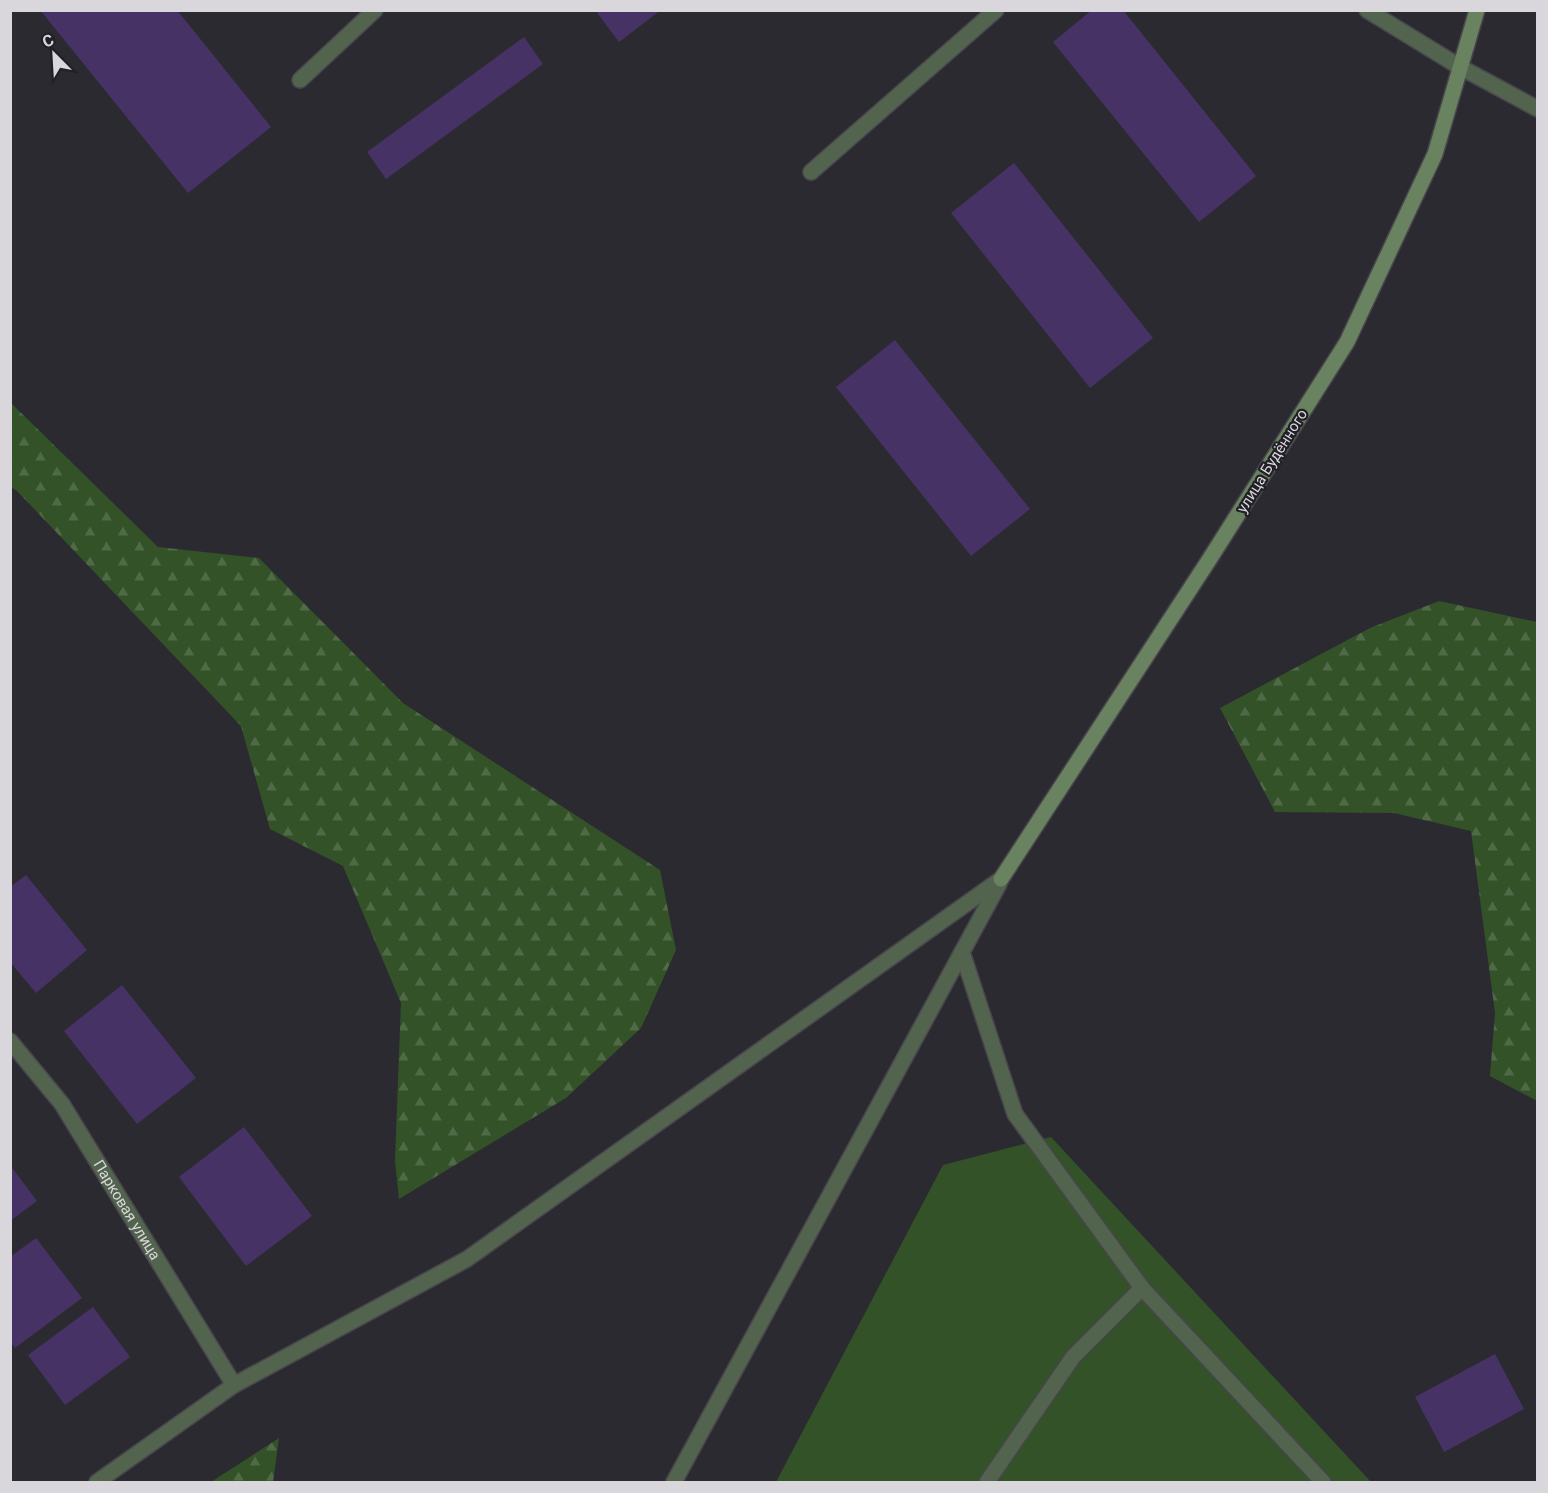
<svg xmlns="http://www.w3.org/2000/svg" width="1548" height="1493" viewBox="0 0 1548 1493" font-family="Roboto,sans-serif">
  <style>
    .green { fill: #335228 }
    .forest { fill: url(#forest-firs) }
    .building { fill: #473265 }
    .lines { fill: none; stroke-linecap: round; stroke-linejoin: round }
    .lane-casing { stroke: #48464c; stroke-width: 18 }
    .street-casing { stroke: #48464c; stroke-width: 18 }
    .secondary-casing { stroke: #48464c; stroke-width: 18 }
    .lane { stroke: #53644e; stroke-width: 15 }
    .street { stroke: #53644e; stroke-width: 15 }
    .secondary { stroke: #698360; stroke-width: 15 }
    .labels { text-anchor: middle; stroke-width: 4.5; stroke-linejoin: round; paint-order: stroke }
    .street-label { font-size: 15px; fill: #d9d7dc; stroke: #222027 }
  </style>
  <defs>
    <pattern id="forest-firs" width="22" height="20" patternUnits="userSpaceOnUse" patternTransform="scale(1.5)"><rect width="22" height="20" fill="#335228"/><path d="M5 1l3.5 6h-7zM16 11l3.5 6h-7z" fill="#506a47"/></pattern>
  </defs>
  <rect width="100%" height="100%" fill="#2c2a31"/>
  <!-- green -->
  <path class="green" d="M1051,1137L1371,1482H776L943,1165Z"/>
  <!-- forest -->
  <path class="forest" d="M11,403L158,547L259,558L403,703L660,870L676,950L641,1028L566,1098L399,1199L395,1161L401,1003L343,866L270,829L241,726L17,491L11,487Z
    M1439,601L1537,622V1101L1490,1076L1495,1013L1471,831L1394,813L1275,812L1220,708L1370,628Z
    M279,1438L273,1482H211Z"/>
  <!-- building -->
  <path class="building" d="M40,10H177L271,127L188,193Z
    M595,10H661L619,42Z
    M1092,10H1123L1256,176L1199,222L1053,42Z
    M524,37L543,64L386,179L367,152Z
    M1014,163L1153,338L1090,388L951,213Z
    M895,340L1030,509L971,556L836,387Z
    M26,875L87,950L36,993L10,962V887Z
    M122,985L196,1078L137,1124L64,1031Z
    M244,1127L312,1216L246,1266L179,1177Z
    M10,1165L37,1201L10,1221Z
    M36,1238L82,1298L15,1348L10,1342V1257Z
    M93,1307L130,1357L65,1405L28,1355Z
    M1495,1354L1524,1409L1444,1452L1415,1397Z"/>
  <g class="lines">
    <!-- lane casing -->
    <g class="lane-casing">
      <path id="lane" d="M1367,10L1460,67
        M300,80L375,10
        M811,172L996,10
        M987,1482L1073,1357L1142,1288"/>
    </g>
    <!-- street casing -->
    <g class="street-casing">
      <g id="street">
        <path d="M1460,67L1538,109"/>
        <path d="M962,952L1015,1114L1142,1288L1323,1482"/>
        <path id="s1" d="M10,1041L62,1104L234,1385"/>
        <path d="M97,1482L234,1385L467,1259L1001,879"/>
        <path d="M674,1482L999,884"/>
      </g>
    </g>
    <!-- secondary casing -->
    <g class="secondary-casing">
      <path id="secondary" d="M1001,879L1209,560L1347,342L1435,154L1477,10"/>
    </g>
    <!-- lane -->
    <use href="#lane" class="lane"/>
    <!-- street -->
    <use href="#street" class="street"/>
    <!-- secondary -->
    <use href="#secondary" class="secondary"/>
  </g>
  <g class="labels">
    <!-- street labels -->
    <g class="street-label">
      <text transform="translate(1272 461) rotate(-58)" y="5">улица Будённого</text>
      <text dy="5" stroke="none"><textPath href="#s1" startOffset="206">Парковая улица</textPath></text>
    </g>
  </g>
  <!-- border -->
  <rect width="1548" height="1493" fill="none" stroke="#d9d7dc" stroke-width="24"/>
  <!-- north arrow -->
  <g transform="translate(54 54) rotate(336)" stroke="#222027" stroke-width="4.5" paint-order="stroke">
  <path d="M0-4.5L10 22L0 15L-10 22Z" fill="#d9d7dc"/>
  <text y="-9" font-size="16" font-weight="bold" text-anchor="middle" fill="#d9d7dc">С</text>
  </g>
</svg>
